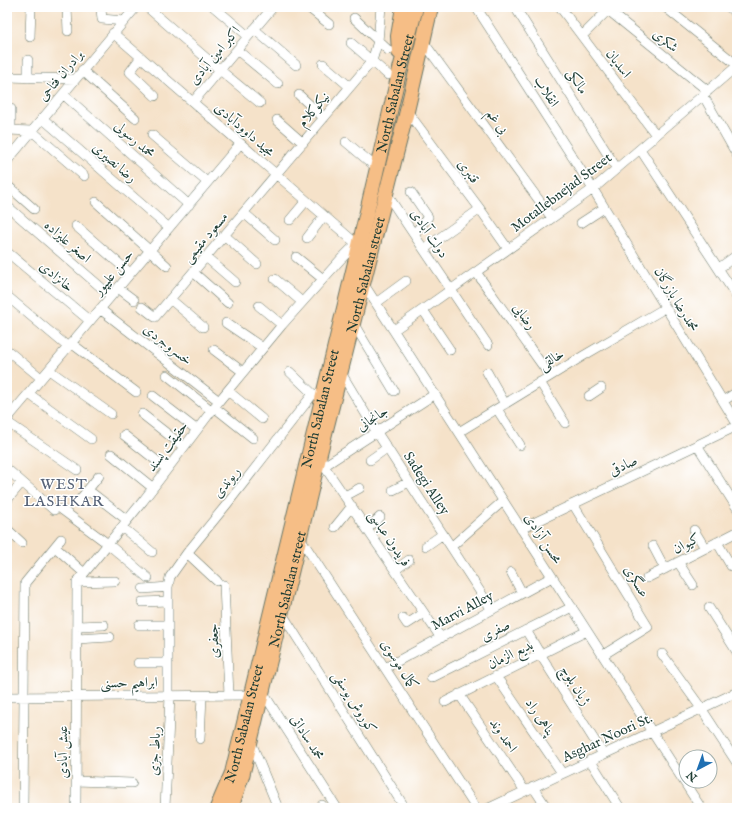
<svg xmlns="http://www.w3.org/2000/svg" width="744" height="815" viewBox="0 0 744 815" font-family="'IM FELL English',Amiri,serif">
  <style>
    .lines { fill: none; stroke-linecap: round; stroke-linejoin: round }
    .minor-casing { stroke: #6a7768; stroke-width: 10 }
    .primary-casing { stroke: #6a7768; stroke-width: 16 }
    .minor { stroke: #fff; stroke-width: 9 }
    .primary { stroke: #f6be86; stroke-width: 14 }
    .labels { text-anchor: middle; stroke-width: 3; stroke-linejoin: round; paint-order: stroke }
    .street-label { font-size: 14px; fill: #1f3d34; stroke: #fff }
    .neighbourhood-label { font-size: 15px; letter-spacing: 1px; fill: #566277; stroke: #fff }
  </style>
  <rect width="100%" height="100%" fill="#fff"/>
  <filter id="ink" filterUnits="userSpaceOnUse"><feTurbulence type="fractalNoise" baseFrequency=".025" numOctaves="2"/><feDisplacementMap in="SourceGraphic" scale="8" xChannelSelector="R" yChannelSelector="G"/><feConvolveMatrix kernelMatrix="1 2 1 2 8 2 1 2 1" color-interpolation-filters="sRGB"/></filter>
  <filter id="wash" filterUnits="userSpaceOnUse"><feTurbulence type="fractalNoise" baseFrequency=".012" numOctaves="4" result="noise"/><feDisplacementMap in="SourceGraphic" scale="16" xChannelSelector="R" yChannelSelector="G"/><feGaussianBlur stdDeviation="0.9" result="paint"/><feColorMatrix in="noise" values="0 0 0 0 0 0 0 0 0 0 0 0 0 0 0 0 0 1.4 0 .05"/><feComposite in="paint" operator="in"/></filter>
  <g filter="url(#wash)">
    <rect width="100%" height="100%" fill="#f5e2c9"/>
  </g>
  <g filter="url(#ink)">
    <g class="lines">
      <!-- minor casing -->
      <g class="minor-casing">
        <path id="minor" d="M67,7L68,31
          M147,7L220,70L260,103
          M214,7L248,36
          M308,7L329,24
          M476,7L593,189L737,424
          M515,7L617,169
          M560,7L656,135
          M665,7L737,65
          M729,7L737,14
          M101,9L102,19L124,21
          M608,10L708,91
          M354,18L388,50
          M254,29L296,65
          M113,33L359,246
          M582,36L611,7
          M30,37L31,7
          M422,40L552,218
          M351,43L388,75
          M237,50L278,84
          M141,57L130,72L155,96
          M323,64L350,87
          M82,70L135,118
          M7,77L74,79
          M28,78V60
          M63,94L189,205
          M299,95L324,118
          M703,95L737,155
          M193,102L273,7
          M407,111L480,209L508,249
          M42,118L169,228
          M277,120L303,143
          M7,130L32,131L84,176
          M11,130V109
          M152,135L207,182
          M346,142L377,168
          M640,149L737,297
          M7,161L136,7
          M7,185L34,209
          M411,192L428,217L414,234
          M386,193L488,345
          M96,202L167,266
          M7,206L111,296
          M244,213L275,240
          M290,220L306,201
          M581,223L604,208
          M76,226L130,273
          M224,235L257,264
          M307,238L324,216
          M424,249L480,209
          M7,252L90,321
          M206,257L235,282
          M296,257L323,279
          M719,268L737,255
          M193,272L228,303
          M476,272L550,376
          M275,279L302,302
          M363,283L701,808
          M118,288L134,300
          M7,296L68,347
          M170,299L203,327
          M376,303L406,281
          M259,306L282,325
          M142,307L155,317L372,61L378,41L381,7
          M100,309L219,401
          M423,310L450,350
          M352,321L394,391
          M226,323L263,348
          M394,330L593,189L737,66
          M71,343L136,392
          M7,350L41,378
          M214,350L243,372
          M49,370L111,414
          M340,371L376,431L492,610
          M290,372L313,394
          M487,372L505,404
          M167,375L212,411
          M540,382L565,423
          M228,391L262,419
          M29,394L91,439
          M153,396L197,430
          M589,396L601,388
          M723,401L737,392
          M214,407L253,438
          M497,409L520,445
          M142,414L184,447
          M7,419L240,144
          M7,422L77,470
          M459,432L583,356L660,311
          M124,435L167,469
          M697,445L737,508
          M111,454L153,488
          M321,455L324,466L441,638
          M370,460L387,448
          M324,466L435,394
          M7,469L54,510
          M88,490L127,520
          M393,490L409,482
          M345,496L360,488
          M7,500L22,482
          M78,502L99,476
          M573,504L648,627L603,655
          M61,509L108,544L148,578
          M122,527L152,552
          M335,527L352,506
          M7,529L22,543
          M367,529L380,517
          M521,529L737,426
          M694,530L705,548
          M299,536L476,808
          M717,542L731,566
          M426,546L443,534
          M653,546L665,569
          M55,547L84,573
          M451,547L503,501
          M187,553L217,581
          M678,562L693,585
          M395,570L409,560
          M511,572L522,593
          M647,578L737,532
          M77,582L115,581
          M224,585L229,695
          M143,589L168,587
          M142,602L168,601
          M709,608L737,652
          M281,612L405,808
          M403,618L407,624L424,613
          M139,625H168
          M77,626L104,625
          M526,630L540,654L603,754
          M77,639L110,637
          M662,654L701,708L737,763
          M138,663H168
          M385,668L552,577
          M496,676L562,773
          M431,678L572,607
          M262,691L337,808
          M459,694L525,791
          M168,696V587L170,577L187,553L227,504L313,394L323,396
          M7,697L251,695
          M445,702L587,631
          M200,739L202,696
          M251,742L278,808
          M590,760L620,808
          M76,781L132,783
          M533,787L547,808
          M322,805L323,808
          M23,808L25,583L61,539
          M76,808L77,582L143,501L219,401L282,325L341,259L352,248L359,246
          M165,808L170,696
          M489,808L737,692"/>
      </g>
      <!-- primary casing -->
      <g class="primary-casing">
        <g id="primary">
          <path d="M399,52L398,36L403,7"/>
          <path id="s1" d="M217,808L232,773L359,246L399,73L416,7"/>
          <path id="s2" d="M231,808L242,776L320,453L407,111L431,7"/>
        </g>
      </g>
      <!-- minor -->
      <use href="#minor" class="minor"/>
      <!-- primary -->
      <use href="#primary" class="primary"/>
    </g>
  </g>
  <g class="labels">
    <!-- street labels -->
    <g class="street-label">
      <text transform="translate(666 40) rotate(39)" y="5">شکری</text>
      <text transform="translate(214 55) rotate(-50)" y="5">اکبر امین آبادی</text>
      <text transform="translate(619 63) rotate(53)" y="5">اسدیان</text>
      <text transform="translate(60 75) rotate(-50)" y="5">برادران فتاحی</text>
      <text transform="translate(578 81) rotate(58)" y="5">مالکی</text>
      <text transform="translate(547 91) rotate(57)" y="5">انقلاب</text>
      <text dy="5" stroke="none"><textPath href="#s1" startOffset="737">North Sabalan Street</textPath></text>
      <text transform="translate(313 109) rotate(-50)" y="5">نیکوکلام</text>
      <text transform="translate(498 121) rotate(54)" y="5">بی غم</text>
      <text transform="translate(245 129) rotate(41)" y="5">مجید داوودآبادی</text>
      <text transform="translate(135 139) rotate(41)" y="5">محمد رسولی</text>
      <text transform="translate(115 162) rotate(41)" y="5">رضا نصیری</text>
      <text transform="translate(469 171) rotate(54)" y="5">قنبری</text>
      <text transform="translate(561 192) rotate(-37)" y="5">Motallebnejad Street</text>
      <text transform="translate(430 233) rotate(56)" y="5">دولت آبادی</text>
      <text transform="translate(205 237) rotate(-50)" y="5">مسعود مقیمی</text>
      <text transform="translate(68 241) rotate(41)" y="5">اصغر علیزاده</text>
      <text transform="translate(113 272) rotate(-50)" y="5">حسن علیپور</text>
      <text dy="5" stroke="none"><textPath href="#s2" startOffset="550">North Sabalan street</textPath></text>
      <text transform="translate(57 276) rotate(40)" y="5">خانزادی</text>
      <text transform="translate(677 299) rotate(59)" y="5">محمدرضا بازرگان</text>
      <text transform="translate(525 316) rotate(54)" y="5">رضایی</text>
      <text transform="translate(168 344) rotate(38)" y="5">خسروجردی</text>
      <text transform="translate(551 359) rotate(-32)" y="5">خالقی</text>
      <text dy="5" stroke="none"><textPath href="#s1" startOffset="413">North Sabalan Street</textPath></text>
      <text transform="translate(372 418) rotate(-33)" y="5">جانجانی</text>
      <text transform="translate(167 446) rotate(-53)" y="5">حقیقت پسند</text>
      <text transform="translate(623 465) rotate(-25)" y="5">صادقی</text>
      <text transform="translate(226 482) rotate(-52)" y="5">ریوندی</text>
      <text transform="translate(427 483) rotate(57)" y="5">Sadegi Alley</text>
      <text transform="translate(390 538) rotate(56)" y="5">فریدون عباسی</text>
      <text transform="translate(544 538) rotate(57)" y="5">محسن آزادی</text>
      <text transform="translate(686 543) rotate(-28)" y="5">کیوان</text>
      <text transform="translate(637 581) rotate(59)" y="5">عسگری</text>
      <text dy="5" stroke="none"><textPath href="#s2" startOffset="226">North Sabalan street</textPath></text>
      <text transform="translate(462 610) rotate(-28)" y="5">Marvi Alley</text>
      <text transform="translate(495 630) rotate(-27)" y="5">صفری</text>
      <text transform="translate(213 641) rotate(-92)" y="5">جعفری</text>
      <text transform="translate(510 654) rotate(-26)" y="5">بدیع الزمان</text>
      <text transform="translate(400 664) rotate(57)" y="5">کمال موسوی</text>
      <text transform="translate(129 682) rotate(-1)" y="5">ابراهیم حسنی</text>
      <text transform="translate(576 685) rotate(58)" y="5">ژیان بلوچ</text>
      <text transform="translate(355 702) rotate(58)" y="5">کوروش یوسفی</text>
      <text transform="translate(541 717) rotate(56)" y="5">پناهی راد</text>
      <text dy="5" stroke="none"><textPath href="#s1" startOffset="89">North Sabalan Street</textPath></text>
      <text transform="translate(504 735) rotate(56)" y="5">احمد وند</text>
      <text transform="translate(308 737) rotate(58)" y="5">محمد ساداتی</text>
      <text transform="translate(607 737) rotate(-25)" y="5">Asghar Noori St.</text>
      <text transform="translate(154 751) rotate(-87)" y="5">رباط جزی</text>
      <text transform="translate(62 752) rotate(-90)" y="5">عیش آبادی</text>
    </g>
    <!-- neighbourhood labels -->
    <g class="neighbourhood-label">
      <text x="64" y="489">WEST<tspan x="64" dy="17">LASHKAR</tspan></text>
    </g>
  </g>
  <!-- margin -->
  <rect width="744" height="815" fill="none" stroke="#fff" stroke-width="24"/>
  <!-- north arrow -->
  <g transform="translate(698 769) rotate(221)"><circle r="19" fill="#ffffff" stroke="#a5b1ae"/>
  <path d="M0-3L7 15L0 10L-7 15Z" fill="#1f6fb2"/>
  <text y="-6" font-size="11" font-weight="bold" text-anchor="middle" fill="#1f3d34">N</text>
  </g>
</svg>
